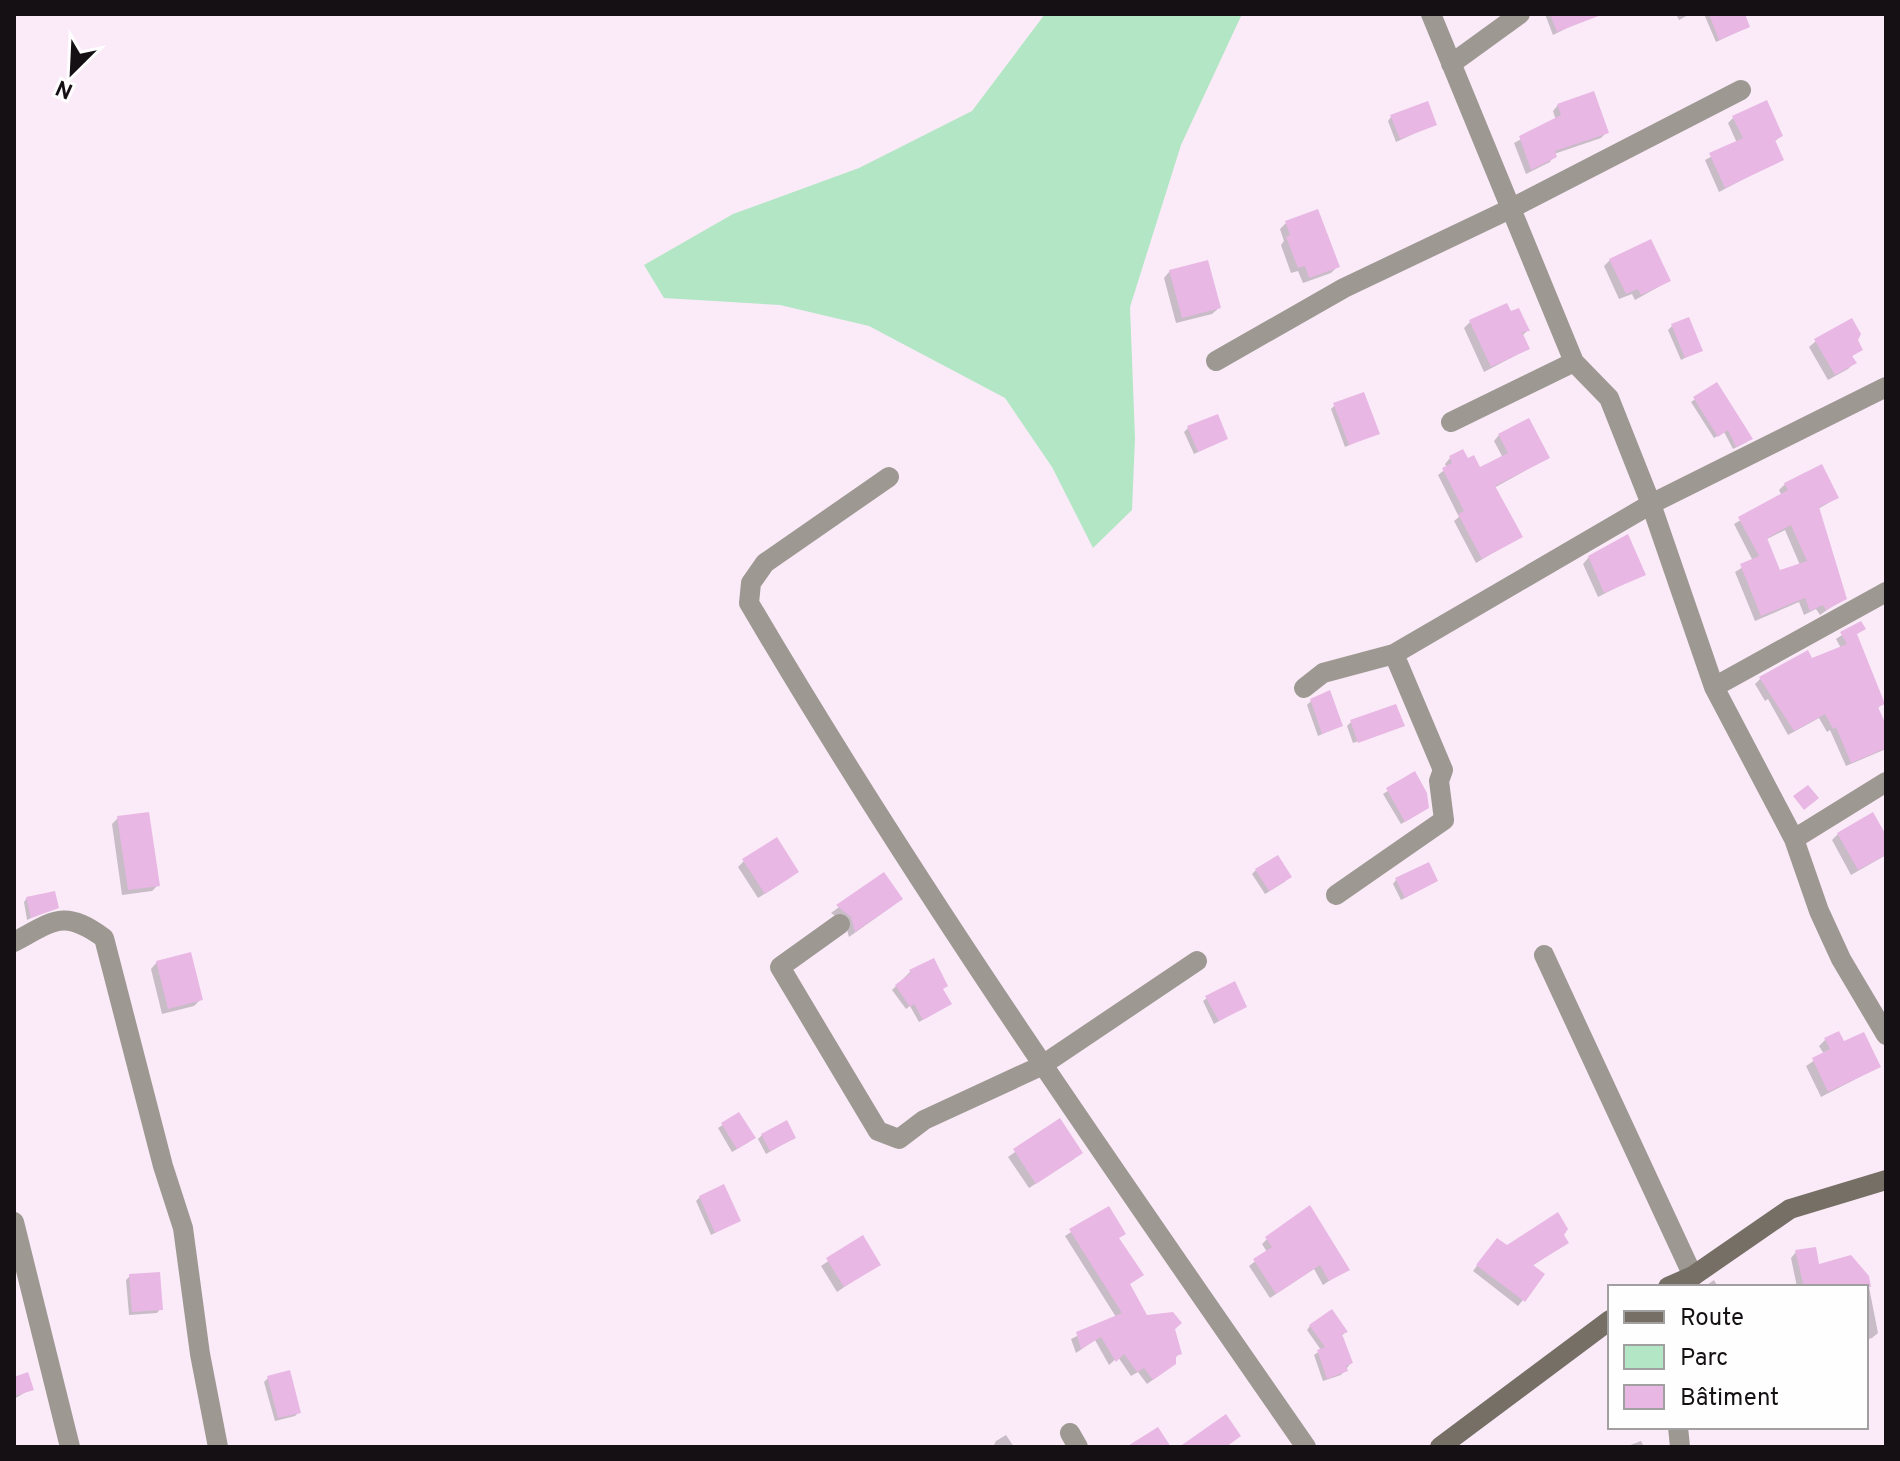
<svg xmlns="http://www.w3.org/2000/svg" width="1900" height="1461" viewBox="0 0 1900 1461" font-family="Overpass,sans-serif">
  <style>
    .green { fill: #b2e6c4 }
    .shadow { fill: #0003; fill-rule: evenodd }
    .building { fill: #e8b7e4; fill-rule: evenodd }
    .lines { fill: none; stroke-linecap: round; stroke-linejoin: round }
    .street { stroke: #9d9992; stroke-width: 20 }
    .secondary { stroke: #756f65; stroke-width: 20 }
  </style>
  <rect width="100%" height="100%" fill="#fbebf9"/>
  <!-- green -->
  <path class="green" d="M1045,14H1242L1181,145L1130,307L1135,438L1132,510L1093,548L1052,467L1005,398L869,326L780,305L664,298L644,265L733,214L859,168L972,111Z"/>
  <!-- shadow -->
  <path class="shadow" d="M1545,14H1581L1583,20L1553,35Z
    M1676,14H1690L1679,20Z
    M1704,14H1743L1748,27L1716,42Z
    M1558,105L1607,132L1601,138L1554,154L1550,162L1526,174L1514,143L1556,120L1553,111Z
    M1391,117L1435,124L1396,142L1388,121Z
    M1733,118L1781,136L1774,142L1782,159L1719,192L1705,160L1737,143L1728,123Z
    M1286,223L1337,267L1331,273L1303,283L1298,271L1291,273L1281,245L1284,241L1280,229Z
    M1610,260L1669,281L1635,300L1632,294L1619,299L1604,266Z
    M1170,271L1219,308L1212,314L1176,323L1164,278Z
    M1470,322L1527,331L1522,336L1528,349L1484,372L1464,328Z
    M1672,326L1700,350L1681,360L1668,330Z
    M1816,341L1861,349L1851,357L1854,363L1848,369L1828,380L1809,347Z
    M1716,385L1747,442L1733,449L1724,432L1714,438L1691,402Z
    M1335,405L1377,433L1345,447L1331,409Z
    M1188,428L1226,439L1194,454L1184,432Z
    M1499,435L1548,458L1494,488L1521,536L1476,563L1454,521L1459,517L1438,475L1447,468L1445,464L1450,458L1467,461L1479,469L1503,458L1494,441Z
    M1785,484L1837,498L1818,509L1844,598L1820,615L1816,609L1804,615L1799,602L1755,621L1735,572L1753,561L1734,524L1782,496L1779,490ZM1785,530L1800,565L1779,573L1765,540Z
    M1589,557L1643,574L1598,597L1583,564Z
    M1860,623L1864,628L1855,635L1883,703L1877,709L1886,731V749L1846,766L1830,730L1827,732L1819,718L1788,735L1768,699L1765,701L1755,684L1760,679L1841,648L1836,639Z
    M1311,701L1340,726L1318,736L1307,705Z
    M1351,722L1401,726L1353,743L1347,726Z
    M1414,774L1423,811L1401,824L1383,794Z
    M118,818L158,885L152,891L122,895L112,824Z
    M1838,834L1886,839V855L1851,875L1832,840Z
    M744,861L791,877L758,898L738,867Z
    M1256,870L1286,881L1265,894L1252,874Z
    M883,875L894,905L849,937L845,923L831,913Z
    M1396,880L1436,881L1401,900L1393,884Z
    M27,898L56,907L27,920L24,902Z
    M157,962L200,1000L194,1006L162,1014L151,969Z
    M911,971L941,990L945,1007L919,1022L910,1006L906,1009L892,990Z
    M1207,998L1245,1006L1214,1024L1203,1001Z
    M1826,1039L1843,1044L1879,1067L1821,1097L1806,1066L1824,1054L1819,1046Z
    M739,1114L749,1142L732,1152L718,1128Z
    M1059,1121L1074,1159L1029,1188L1008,1157Z
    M762,1135L794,1138L766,1154L758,1139Z
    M700,1197L738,1221L711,1235L696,1201Z
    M1108,1208L1117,1240L1141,1275L1128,1285L1146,1317L1173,1329L1179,1353L1168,1369L1147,1384L1138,1372L1131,1376L1118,1357L1109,1365L1095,1340L1076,1353L1071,1339L1116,1317L1065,1236Z
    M1562,1235L1567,1243L1532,1266L1523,1300L1518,1306L1473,1271L1492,1246L1507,1248Z
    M862,1238L878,1264L837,1292L821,1266Z
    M1267,1239L1347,1269L1323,1285L1314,1269L1270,1298L1249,1266L1267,1252L1262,1244Z
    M1796,1252L1817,1266L1867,1277L1878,1333L1872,1338L1866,1340V1287H1797L1791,1258Z
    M130,1276L160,1309L157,1313L129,1315L126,1280Z
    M1714,1280L1718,1287H1704Z
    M1310,1326L1346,1332L1341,1336L1351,1363L1341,1375L1323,1381L1314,1355L1321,1350L1307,1330Z
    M268,1378L299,1412L295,1416L275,1421L264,1382Z
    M14,1379L31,1389L14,1399Z
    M1006,1435L1014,1447H993L996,1441Z
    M1641,1441L1644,1447H1625Z"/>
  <!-- building -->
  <path class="building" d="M1550,14H1601V15L1557,32Z
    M1709,14H1745L1750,27L1719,40Z
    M1594,91L1609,133L1555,151L1557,157L1531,170L1519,136L1561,115L1557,104Z
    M1767,100L1783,136L1775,140L1784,160L1725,188L1709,153L1743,138L1732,116Z
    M1428,101L1437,125L1400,139L1390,115Z
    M1318,209L1340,267L1309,278L1305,266L1298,268L1286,237L1290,235L1285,221Z
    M1651,239L1671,281L1641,295L1638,289L1626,294L1609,259Z
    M1208,260L1221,308L1182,318L1169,270Z
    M1507,303L1511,311L1519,308L1530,331L1522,332L1530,349L1491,367L1469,320Z
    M1689,317L1703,351L1685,358L1671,324Z
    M1852,318L1861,334L1858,340L1863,350L1852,356L1857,363L1835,375L1814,339Z
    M1717,382L1753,439L1736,447L1728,430L1718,437L1693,397Z
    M1364,392L1380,434L1349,445L1333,403Z
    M1218,414L1228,439L1198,452L1187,426Z
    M1529,418L1550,458L1495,486L1523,537L1482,559L1458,514L1464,511L1442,468L1452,463L1449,456L1463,449L1468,458L1474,455L1480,467L1508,453L1498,434Z
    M1822,464L1839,498L1819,507L1847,599L1826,610L1823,605L1810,611L1805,598L1761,616L1740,564L1759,556L1738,517L1788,490L1784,483ZM1791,525L1807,561L1780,570L1767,538Z
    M1628,534L1646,575L1604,593L1588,556Z
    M1861,621L1866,629L1857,634L1885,704L1878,707L1886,725V748L1851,763L1836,727L1833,729L1825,714L1794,731L1759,677L1808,650L1812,658L1847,644L1840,632Z
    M1330,690L1343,726L1322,734L1310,699Z
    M1396,704L1405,726L1358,743L1350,720Z
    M1415,771L1427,793L1429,808L1405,822L1386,788Z
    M1808,785L1819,798L1804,810L1793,796Z
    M149,812L160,886L128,890L117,816Z
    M1873,812L1886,835V855L1858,870L1837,833Z
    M777,837L799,872L765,894L742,859Z
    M1278,855L1292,877L1269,891L1255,869Z
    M1429,862L1438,881L1405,898L1395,878Z
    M884,872L903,899L855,932L851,917L836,905Z
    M55,891L59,908L31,918L26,897Z
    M191,952L203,1000L168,1009L156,961Z
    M934,958L948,986L943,989L952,1004L923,1020L914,1004L910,1007L895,985L911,973L909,970Z
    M1235,981L1247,1007L1219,1021L1205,996Z
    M1839,1031L1844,1041L1864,1032L1881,1067L1828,1092L1812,1058L1830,1049L1824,1038Z
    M739,1112L756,1138L737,1149L721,1123Z
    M1060,1118L1083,1153L1036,1184L1013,1149Z
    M787,1120L796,1138L770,1151L761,1134Z
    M724,1184L741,1221L715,1233L699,1196Z
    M1310,1205L1350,1270L1329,1281L1320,1265L1276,1294L1253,1259L1272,1247L1265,1237Z
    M1109,1206L1126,1234L1119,1238L1144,1275L1130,1284L1147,1315L1173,1312L1182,1323L1175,1329L1182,1354L1176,1356V1364L1153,1380L1144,1368L1137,1372L1124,1354L1116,1362L1101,1337L1081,1349L1076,1332L1122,1313L1069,1229Z
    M1558,1212L1568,1229L1564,1235L1569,1243L1533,1265L1545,1274L1525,1302L1476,1265L1497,1238L1507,1245Z
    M863,1235L881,1265L844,1287L826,1258Z
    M1816,1247L1819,1264L1851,1255L1869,1276L1871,1287H1804L1795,1250Z
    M160,1272L163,1310L132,1312L129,1274Z
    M1332,1309L1348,1332L1342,1334L1353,1363L1346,1366L1348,1371L1327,1379L1317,1350L1325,1347L1309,1325Z
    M290,1370L301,1413L278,1418L267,1376Z
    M28,1372L34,1390L14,1396V1377Z
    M1226,1414L1241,1436L1226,1447H1179Z
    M1158,1427L1171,1447H1126Z"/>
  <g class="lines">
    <!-- street -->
    <path class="street" d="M1431,14L1574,362L1609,398L1651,504L1714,687L1794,839L1819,911L1841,959L1886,1035
      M1451,64L1520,14
      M1216,361L1344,288L1510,209L1741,90
      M1451,422L1574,362
      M889,477L765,563L751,583L749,603C920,894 1114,1170 1306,1447
      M1714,687L1886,592
      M1304,688L1323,673L1394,654
      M1794,839L1886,782
      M1336,895L1444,820L1439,781L1443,770L1394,654L1651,504L1886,387
      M840,924L780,967L878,1131L899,1139L924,1120L1041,1066L1197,961
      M14,942C55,920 64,909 104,938L163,1166L183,1228L200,1354L218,1447
      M1544,955L1693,1276
      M14,1222L70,1447
      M1678,1427L1680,1447
      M1070,1433L1078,1447"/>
    <!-- secondary -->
    <path class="secondary" d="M1668,1287L1693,1276L1790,1209L1886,1180
      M1440,1447L1610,1320"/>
  </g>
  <!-- border -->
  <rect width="1900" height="1461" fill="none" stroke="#151014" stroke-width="32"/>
  <!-- legend -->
  <rect x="1608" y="1285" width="260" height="144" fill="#fefefe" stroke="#a19fa0" stroke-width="2"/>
  <rect x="1624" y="1311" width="40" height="12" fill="#756f65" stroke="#a19fa0" stroke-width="2"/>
  <text x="1680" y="1325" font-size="24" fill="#151014">Route</text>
  <rect x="1624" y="1345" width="40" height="24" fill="#b2e6c4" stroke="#a19fa0" stroke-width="2"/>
  <text x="1680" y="1365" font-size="24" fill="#151014">Parc</text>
  <rect x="1624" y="1385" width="40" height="24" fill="#e8b7e4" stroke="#a19fa0" stroke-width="2"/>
  <text x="1680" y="1405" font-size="24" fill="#151014">Bâtiment</text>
  <!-- north arrow -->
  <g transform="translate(72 72) rotate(204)" stroke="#fefefe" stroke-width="6" paint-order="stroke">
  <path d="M0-6L14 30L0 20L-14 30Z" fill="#151014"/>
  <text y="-12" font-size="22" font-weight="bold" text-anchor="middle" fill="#151014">N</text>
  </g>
</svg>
